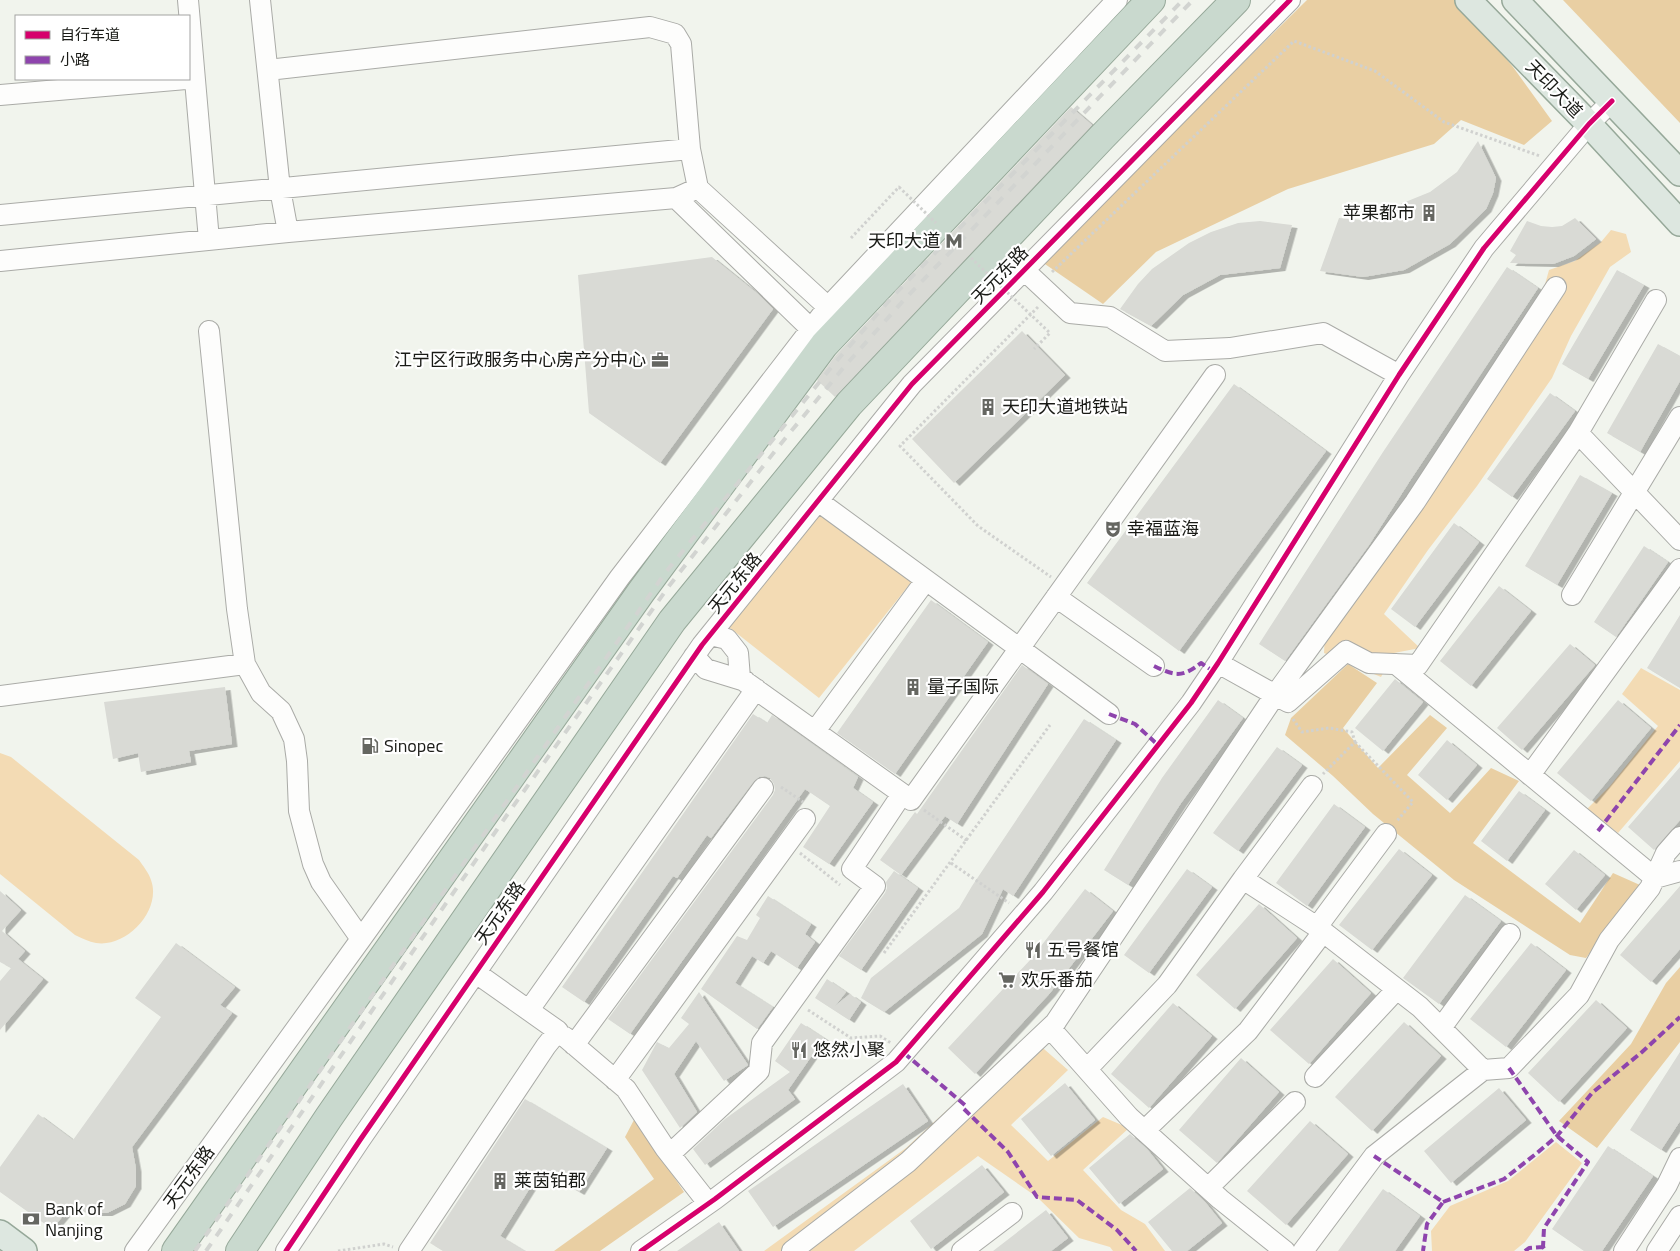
<svg xmlns="http://www.w3.org/2000/svg" width="1680" height="1251" viewBox="0 0 1680 1251" font-family="'Titillium Web','Noto Sans SC',sans-serif">
  <style>
    .green { fill: #f3dbb4 }
    .forest { fill: #e9cfa3 }
    .building { fill: #d9dad5; filter: url(#shadow) }
    .lines { fill: none; stroke-linecap: round; stroke-linejoin: round }
    .minor-casing { stroke: #aaaba7; stroke-width: 22 }
    .major-casing { stroke: #96a899; stroke-width: 28 }
    .highway-casing { stroke: #96a899; stroke-width: 30 }
    .path { stroke: #d0d1cf; stroke-width: 3; stroke-dasharray: 2.5 2.5; stroke-linecap: butt }
    .minor { stroke: #fdfdfc; stroke-width: 20 }
    .major { stroke: #dde7e0; stroke-width: 25 }
    .highway { stroke: #c9d9ce; stroke-width: 28 }
    .rail { stroke: #d2d4d1; stroke-width: 4; stroke-dasharray: 9 9; stroke-linecap: butt }
    .path-bridge { stroke: #d0d1cf; stroke-width: 3; stroke-dasharray: 2.5 2.5; stroke-linecap: butt }
    .quiet { stroke: #8e44ad; stroke-width: 4; stroke-dasharray: 8 4; stroke-linecap: butt }
    .cycleway-casing { stroke: #fff; stroke-width: 8 }
    .cycleway { stroke: #d6006c; stroke-width: 5 }
    .labels { text-anchor: middle; stroke-width: 4.5; stroke-linejoin: round; paint-order: stroke }
    .street-label { font-size: 18px; fill: #191a16; stroke: #fff }
    .poi-label { font-size: 18px; fill: #191a16; stroke: #fff; text-anchor: start }
  </style>
  <defs>
    <filter id="shadow"><feDropShadow dx="5.5" dy="3" stdDeviation="0" flood-color="#0004"/></filter>
  </defs>
  <rect width="100%" height="100%" fill="#f1f4ed"/>
  <!-- green -->
  <path class="green" d="M1611,230L1626,234L1631,252L1610,267L1571,336L1552,378L1477,486L1428,550L1384,614L1420,648L1394,653L1381,677L1324,653L1325,634L1544,288L1549,270L1575,261L1601,242Z
    M819,506L913,580L819,698L725,624Z
    M1641,668L1680,690V761L1618,833L1587,809L1610,786L1658,726L1622,694Z
    M0,753L11,757L139,860C143,866 149,873 151,880C162,910 127,948 96,943C89,942 82,938 75,935L0,874Z
    M1028,1035L1068,1070L1011,1125L1048,1161L1103,1117L1129,1128L1083,1170L1121,1210L1145,1224L1165,1251H1113L1110,1247L1079,1238L1037,1197L978,1156L854,1251H764L906,1148Z
    M1556,1142L1582,1163L1525,1242L1514,1251H1432L1431,1231L1450,1206L1508,1181Z"/>
  <!-- forest -->
  <path class="forest" d="M1307,0H1458L1513,67L1552,121L1524,145L1461,120L1434,144L1288,189L1156,252L1103,304L1042,262Z
    M1563,0H1680V123Z
    M1348,664L1377,683L1343,728L1378,768L1430,715L1447,728L1407,775L1450,813L1491,768L1519,781L1473,843L1580,923L1613,873L1640,885L1586,958L1570,955L1454,880L1373,814L1333,776L1285,735L1291,718Z
    M1680,967V1042L1597,1148L1559,1121L1631,1044L1666,983Z
    M635,1118L684,1192L600,1251H554L654,1179L625,1137Z"/>
  <!-- building -->
  <path class="building" d="M1071,107L1092,125L835,397L817,380L836,355Z
    M1478,141L1496,178L1493,193L1486,209L1450,244L1404,270L1363,277L1320,271L1339,218L1361,220L1430,192L1457,172Z
    M1575,218L1596,239L1574,256L1553,264L1510,263L1516,255L1510,251L1527,221L1541,226L1552,227L1562,226Z
    M1260,221L1292,225L1280,268L1220,275L1183,295L1151,326L1120,309L1138,284L1152,269L1189,243L1211,232L1238,223Z
    M712,257L758,294L773,309L660,463L589,413L578,275Z
    M1507,267L1538,288L1411,479L1369,545L1285,661L1259,644L1383,452Z
    M1617,270L1644,285L1588,379L1562,364Z
    M1022,331L1065,375L954,483L912,439Z
    M1658,344L1680,356V381L1640,452L1607,433Z
    M1234,384L1326,451L1179,651L1087,583Z
    M1550,393L1575,411L1512,497L1487,479Z
    M1580,475L1612,493L1557,585L1525,566Z
    M1454,523L1479,542L1415,627L1391,609Z
    M1644,546L1668,562L1616,637L1594,622Z
    M1499,586L1531,611L1471,686L1440,661Z
    M931,600L988,642L895,774L837,733Z
    M1680,615V688L1647,668Z
    M1570,644L1595,665L1522,750L1497,728Z
    M1022,665L1048,684L957,824L945,816L901,875L880,860L915,812L917,814Z
    M1395,679L1423,702L1383,751L1355,728Z
    M225,687L232,744L189,751L191,762L141,772L138,753L113,759L104,702Z
    M1218,700L1243,718L1181,803L1128,885L1104,870L1162,778Z
    M1618,700L1651,728L1591,801L1557,773Z
    M753,714L767,723L772,715L858,777L853,788L873,802L829,864L803,847L830,806L805,789L630,1034L608,1019L773,795L775,790L774,784L770,778L765,776L759,777L754,781L711,838L707,835L677,878L673,876L584,1002L562,987Z
    M1084,719L1116,740L1013,896L1003,889L982,934L884,1012L861,998L871,978L959,908L972,886Z
    M1447,740L1477,765L1447,800L1418,775Z
    M1277,747L1302,765L1238,851L1213,833Z
    M1680,767V820L1654,850L1628,827Z
    M1519,791L1545,810L1507,861L1481,841Z
    M1334,804L1365,827L1307,906L1276,883Z
    M1399,849L1432,875L1372,950L1339,925Z
    M1574,850L1605,875L1576,910L1545,884Z
    M1187,869L1212,887L1149,973L1124,955Z
    M894,871L918,888L861,970L839,956L885,893L887,888L886,882Z
    M1680,886V949L1651,982L1620,955Z
    M1085,889L1113,911L1050,993L975,1074L948,1048L1031,959Z
    M0,891L21,910L2,931L25,951L18,959L43,979L0,1030V981L11,968L0,962Z
    M1465,895L1501,921L1439,1004L1403,978Z
    M768,896L811,924L805,934L815,942L797,968L771,951L763,963L752,956L735,983L773,1007L757,1029L701,989L737,936L747,940L760,918L756,915Z
    M1259,904L1297,938L1235,1009L1196,975Z
    M176,943L235,987L220,1005L232,1013L132,1147L136,1169V1186L125,1204L107,1213H87L72,1205L52,1229L0,1192V1167L38,1114L73,1140L161,1017L135,998Z
    M1531,943L1566,970L1506,1047L1470,1019Z
    M1333,959L1371,993L1309,1064L1270,1030Z
    M827,979L846,992L835,1006L850,994L861,1002L849,1020L815,998Z
    M699,992L748,1065L724,1081L696,1041L674,1074L697,1112L680,1128L642,1070L657,1042L669,1048L689,1024L681,1018Z
    M1596,1000L1627,1028L1559,1102L1528,1073Z
    M1173,1003L1212,1036L1149,1108L1111,1074Z
    M1404,1022L1441,1056L1372,1131L1335,1097Z
    M801,1023L824,1038L788,1090L795,1099L705,1165L693,1149L725,1119L790,1072L775,1061Z
    M1680,1052V1121L1661,1150L1630,1130Z
    M1241,1058L1279,1092L1217,1163L1179,1130Z
    M1065,1083L1095,1120L1051,1156L1021,1119Z
    M903,1084L928,1121L773,1227L748,1191Z
    M1499,1088L1526,1120L1451,1183L1424,1151Z
    M525,1099L607,1148L579,1192L541,1170L500,1236L525,1251H443L430,1243Z
    M1310,1121L1348,1154L1286,1225L1247,1191Z
    M1130,1134L1147,1149L1163,1169L1119,1204L1089,1168Z
    M1608,1146L1653,1176L1602,1251H1584L1552,1229Z
    M982,1165L1004,1192L931,1249L910,1221Z
    M1190,1188L1205,1202L1222,1223L1187,1251H1172L1148,1222Z
    M1383,1189L1420,1216L1395,1251H1338Z
    M1046,1210L1068,1238L1051,1251H993Z
    M719,1222L739,1251H677Z"/>
  <g class="lines">
    <!-- minor casing -->
    <g class="minor-casing">
      <path id="minor" d="M188,0L209,240
        M260,0L280,189L288,232
        M268,70L650,27L675,34L681,44L690,149L698,188L828,307
        M0,95L186,79
        M676,198L811,329
        M0,215L690,149
        M0,261L288,232L676,198L698,188
        M1024,270L1070,313L1110,317L1165,351L1230,348L1323,333L1399,375
        M209,331L237,609L245,664L261,693L281,711L294,739L297,761L299,811L313,864L321,882L361,939
        M1578,433L1656,300
        M818,501L1109,714
        M1572,595L1680,417
        M1056,597L1154,666
        M711,635L727,639L738,653L740,678L911,800L1215,375
        M694,656L706,669L745,681
        M1218,663L1288,702L1346,651L1369,663L1418,665L1578,433L1680,540
        M1396,664L1655,878L1680,871
        M0,696L245,664
        M815,731L926,580
        M1530,775L1680,569
        M1243,879L1312,786
        M1317,927L1386,834
        M529,1010L756,689
        M1441,1028L1510,934
        M565,1037L626,1089L665,1148L708,1203
        M574,1045L763,788
        M1087,1069L1167,985L1243,879L1317,927L1420,1007L1483,1070
        M1315,1077L1397,989
        M615,1080L805,819
        M1145,1130L1248,1031L1323,932
        M670,1154L759,1071L762,1043L875,886L852,869L902,794
        M1208,1188L1295,1102
        M135,1251L361,939L620,577L828,307L1117,0
        M286,1251L360,1140L702,645L912,384L1290,0
        M409,1251L546,1046L558,1031L476,973
        M641,1251L715,1199L896,1062L1043,892L1191,703L1218,663L1399,375L1484,248L1589,124L1612,101
        M792,1251L908,1162L1056,1022
        M962,1251L1012,1213
        M1285,1251L1220,1199L1129,1117L1051,1029L1275,695L1415,502L1556,287
        M1303,1251L1374,1156L1483,1070L1509,1068L1579,995L1609,940L1650,888L1666,853L1680,837
        M1624,1251L1667,1185L1680,1158
        M1657,1251L1680,1216"/>
    </g>
    <!-- major casing -->
    <g class="major-casing">
      <path id="major" d="M1468,0L1586,121L1680,223
        M1515,0L1680,173
        M0,1233L24,1251"/>
    </g>
    <!-- highway casing -->
    <g class="highway-casing">
      <path id="highway" d="M176,1251L641,592L824,345L1151,0
        M240,1251L329,1117L672,621L849,404L1102,137L1236,0"/>
    </g>
    <!-- path -->
    <path class="path" d="M1052,272L1294,41L1375,71L1444,122L1540,156
      M1038,307L900,446L978,526L1051,577
      M1293,719L1302,732L1329,728L1352,732L1355,742L1323,774
      M1355,742L1413,802L1396,822
      M781,787L803,802
      M924,810L966,840V842
      M800,853L840,885
      M951,863L1009,903
      M884,953L1050,725
      M808,1010L851,1038L880,1036L891,1043
      M338,1251L384,1244L393,1247"/>
    <!-- minor -->
    <use href="#minor" class="minor"/>
    <!-- major -->
    <use href="#major" class="major"/>
    <!-- highway -->
    <use href="#highway" class="highway"/>
    <!-- rail -->
    <path class="rail" d="M195,1251L665,573L834,364L894,295L1183,0
      M206,1251L507,815L669,586L779,446L844,367L903,301L1193,0"/>
    <!-- path-bridge -->
    <path class="path-bridge" d="M851,238L899,187L936,223
      M971,258L1050,333L1034,349"/>
    <!-- quiet -->
    <path class="quiet" d="M1154,666C1175,676 1182,678 1201,663L1213,671
      M1109,714L1135,724L1158,745
      M1598,831L1680,725
      M904,1053L966,1106
      M1509,1068L1557,1136L1588,1162L1544,1228L1543,1247L1546,1251
      M964,1109L1008,1152L1037,1197L1077,1200L1117,1230L1136,1251
      M1374,1156L1443,1202L1427,1224L1423,1251
      M1443,1202L1504,1179L1537,1153L1557,1136L1592,1093L1642,1052L1680,1017
      M1525,1251L1529,1248L1543,1247"/>
    <!-- cycleway casing -->
    <g class="cycleway-casing">
      <path id="cycleway" d="M286,1251L360,1140L702,645L912,384L1290,0
        M641,1251L715,1199L896,1062L1043,892L1191,703L1218,663L1399,375L1484,248L1589,124L1612,101"/>
    </g>
    <!-- cycleway -->
    <use href="#cycleway" class="cycleway"/>
  </g>
  <!-- icons -->
  <defs>
    <g id="building-bare" transform="scale(1.35)"><path d="M-4-6H4V6H1V3H-1V6H-4ZM-2.5-4.3h1.7v1.8h-1.7ZM.8-4.3h1.7v1.8H.8ZM-2.5-1h1.7V.8h-1.7ZM.8-1h1.7V.8H.8Z" fill="#656661" stroke="#fff" stroke-width="2.5" paint-order="stroke"/></g>
    <g id="metro-bare" transform="scale(1.35)"><path d="M-5.5 5V-5H-3L0 0L3-5H5.5V5H3V-.5L0 4L-3-.5V5Z" fill="#656661" stroke="#fff" stroke-width="2.5" paint-order="stroke"/></g>
    <g id="office-bare" transform="scale(1.35)"><path d="M-6-3h4V-5.5h4V-3h4V5H-6ZM-1-4.5V-3h2v-1.5ZM-6 0V1H6V0Z" fill="#656661" stroke="#fff" stroke-width="2.5" paint-order="stroke"/></g>
    <g id="theatre-bare" transform="scale(1.35)"><path d="M-5-5.5Q0-4 5-5.5V0Q5 5 0 6Q-5 5-5 0ZM-3.3-2.5H-1v1.5H-3.3ZM1-2.5H3.3v1.5H1ZM-2.8 1Q0 5.5 2.8 1Z" fill="#656661" stroke="#fff" stroke-width="2.5" paint-order="stroke"/></g>
    <g id="fuel-bare" transform="scale(1.35)"><path d="M-5.5-6h7V0h2V4h1.3V-2.5L3-4.5l.8-.8L6-3V5H2.5V1h-1V6h-7ZM-4.2-4.7v3.2H.2V-4.7Z" fill="#656661" stroke="#fff" stroke-width="2.5" paint-order="stroke"/></g>
    <g id="restaurant-bare" transform="scale(1.35)"><path d="M-5-6h1v4h1v-4h1v4h1v-4h1v5L-1.5 .5V6h-2V.5L-5-1ZM5-6V6H3V1.5H1.5Q1.5-4 5-6Z" fill="#656661" stroke="#fff" stroke-width="2.5" paint-order="stroke"/></g>
    <g id="supermarket-bare" transform="scale(1.35)"><path d="M-6-5.5h2.5l.6 2H6L4.5 2H-2.5L-4.4-4H-6ZM-1.5 3.2a1.3 1.3 0 1 0 .1 0ZM3 3.2a1.3 1.3 0 1 0 .1 0Z" fill="#656661" stroke="#fff" stroke-width="2.5" paint-order="stroke"/></g>
    <g id="bank-bare" transform="scale(1.35)"><path d="M-6-4H6V4H-6ZM0-2.3a2.3 2.3 0 1 0 0 4.6a2.3 2.3 0 1 0 0-4.6Z" fill="#656661" stroke="#fff" stroke-width="2.5" paint-order="stroke"/></g>
  </defs>
  <g fill-rule="evenodd">
    <use href="#building-bare" x="1429" y="213"/>
    <use href="#metro-bare" x="954" y="241"/>
    <use href="#office-bare" x="660" y="360"/>
    <use href="#building-bare" x="988" y="407"/>
    <use href="#theatre-bare" x="1113" y="529"/>
    <use href="#building-bare" x="913" y="687"/>
    <use href="#fuel-bare" x="370" y="746"/>
    <use href="#restaurant-bare" x="1033" y="950"/>
    <use href="#supermarket-bare" x="1007" y="980"/>
    <use href="#restaurant-bare" x="799" y="1050"/>
    <use href="#building-bare" x="500" y="1181"/>
    <use href="#bank-bare" x="31" y="1219"/>
  </g>
  <g class="labels">
    <!-- street labels -->
    <g class="street-label">
      <text transform="translate(1554 89) rotate(46)" y="6">天印大道</text>
      <text transform="translate(1000 275) rotate(-46)" y="6">天元东路</text>
      <text transform="translate(735 583) rotate(-51)" y="6">天元东路</text>
      <text transform="translate(500 913) rotate(-55)" y="6">天元东路</text>
      <text transform="translate(189 1177) rotate(-54)" y="6">天元东路</text>
    </g>
    <!-- poi labels -->
    <g class="poi-label">
      <text x="1415" y="219" text-anchor="end">苹果都市</text>
      <text x="940" y="247" text-anchor="end">天印大道</text>
      <text x="646" y="366" text-anchor="end">江宁区行政服务中心房产分中心</text>
      <text x="1002" y="413">天印大道地铁站</text>
      <text x="1127" y="535">幸福蓝海</text>
      <text x="927" y="693">量子国际</text>
      <text x="384" y="752">Sinopec</text>
      <text x="1047" y="956">五号餐馆</text>
      <text x="1021" y="986">欢乐番茄</text>
      <text x="813" y="1056">悠然小聚</text>
      <text x="514" y="1187">莱茵铂郡</text>
      <text x="45" y="1215">Bank of<tspan x="45" dy="21">Nanjing</tspan></text>
    </g>
  </g>
  <!-- legend -->
  <rect x="15" y="15" width="175" height="65" fill="#ffffff" stroke="#a3a3a2"/>
  <rect x="25" y="31" width="25" height="8" fill="#d6006c" stroke="#a3a3a2"/>
  <text x="60" y="40" font-size="15" fill="#191a16">自行车道</text>
  <rect x="25" y="56" width="25" height="8" fill="#8e44ad" stroke="#a3a3a2"/>
  <text x="60" y="65" font-size="15" fill="#191a16">小路</text>
</svg>
